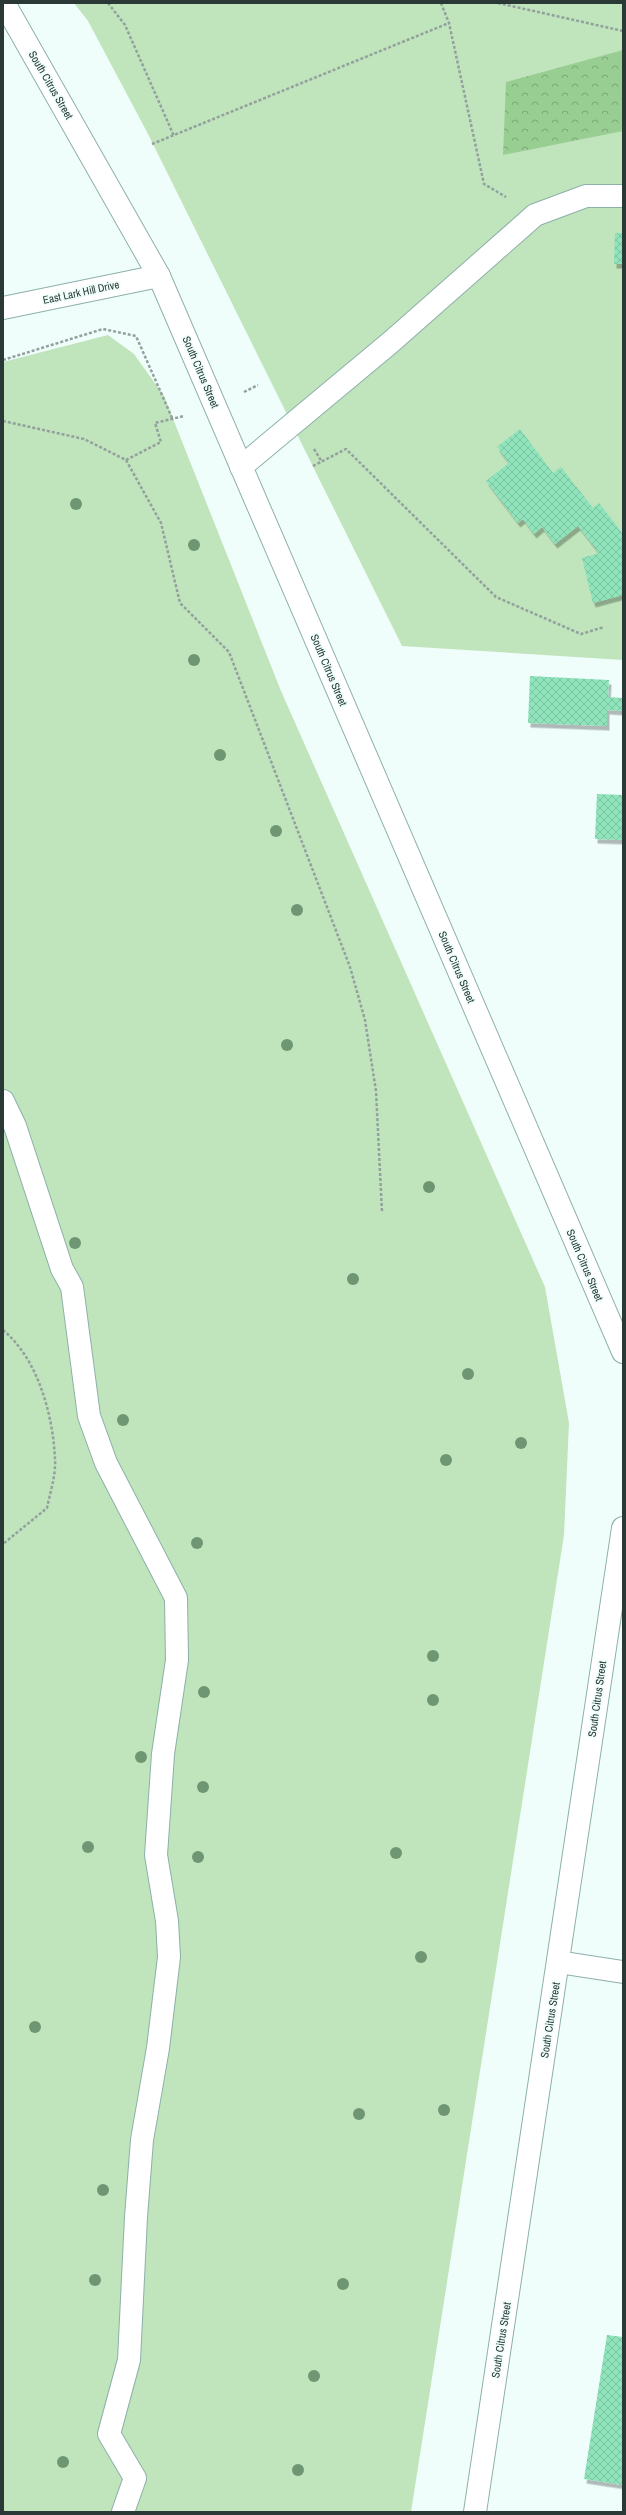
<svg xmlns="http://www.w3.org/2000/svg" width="626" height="2515" viewBox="0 0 626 2515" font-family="'Archivo Narrow',sans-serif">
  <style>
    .grass { fill: #c0e4bb }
    .forest { fill: url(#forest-crowns) }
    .building { fill: url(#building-cross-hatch); filter: url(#shadow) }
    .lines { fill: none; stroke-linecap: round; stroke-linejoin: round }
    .service-casing { stroke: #8db0aa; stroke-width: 24 }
    .minor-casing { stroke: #8db0aa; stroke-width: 24 }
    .tertiary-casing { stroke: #8db0aa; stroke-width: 24 }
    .path { stroke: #92a19e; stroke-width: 2.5; stroke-dasharray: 3 2; stroke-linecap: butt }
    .service { stroke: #fff; stroke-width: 22 }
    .minor { stroke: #fff; stroke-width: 22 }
    .tertiary { stroke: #fff; stroke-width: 22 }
    .tree { fill: #6f9673 }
    .labels { text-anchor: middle; stroke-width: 3.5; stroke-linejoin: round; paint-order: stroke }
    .street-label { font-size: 11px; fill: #2a3936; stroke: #effefb }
  </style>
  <defs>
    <pattern id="forest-crowns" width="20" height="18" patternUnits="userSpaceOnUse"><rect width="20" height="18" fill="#98ce92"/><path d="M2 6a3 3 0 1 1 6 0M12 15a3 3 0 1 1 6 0" fill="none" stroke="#7ca878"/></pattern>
    <pattern id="building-cross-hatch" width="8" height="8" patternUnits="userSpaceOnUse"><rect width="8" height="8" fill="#8fe4bc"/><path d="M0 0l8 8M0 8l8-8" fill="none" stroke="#7cc4a2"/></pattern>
    <filter id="shadow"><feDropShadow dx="2.5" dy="4.5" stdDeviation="0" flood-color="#0004"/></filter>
  </defs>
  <rect width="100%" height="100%" fill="#effefb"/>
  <!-- grass -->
  <path class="grass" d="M74,3H623V660L402,646L148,134L88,21Z
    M108,335L134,354L164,396L281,691L545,1287L569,1423L564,1535L411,2512H3V362Z"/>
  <!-- forest -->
  <path class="forest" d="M623,50V131L503,155L506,82Z"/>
  <!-- building -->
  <path class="building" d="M615,233H623V264H614Z
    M520,429L553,473L561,467L593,508L599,503L623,534V595L593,603L582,558L599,553L578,526L555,544L542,527L534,534L523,519L518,523L486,481L509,463L497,447Z
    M530,676L609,680L608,697L623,698V711L607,710V726L528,723Z
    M597,794L623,795V840L595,839Z
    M607,2335L623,2337V2485L584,2479Z"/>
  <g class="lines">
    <!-- service casing -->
    <g class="service-casing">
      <path id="service" d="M241,467L391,342L535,215L586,196H623
        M3,1101L15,1126L62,1269L72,1287L89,1416L106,1463L176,1598L177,1660L163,1754L156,1855L167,1921L169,1957L158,2048L142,2140L136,2217L129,2360L109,2434L135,2478L123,2512"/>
    </g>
    <!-- minor casing -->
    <g class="minor-casing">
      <path id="minor" d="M3,308L159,276
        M558,1962L623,1972"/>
    </g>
    <!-- tertiary casing -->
    <g class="tertiary-casing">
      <path id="tertiary" d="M4,3L159,276L623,1352
        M475,2512L623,1528"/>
    </g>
    <!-- path -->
    <path class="path" d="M108,3L125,25L174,136
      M441,3L449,23L484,184L506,197
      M498,3L623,31
      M152,144L449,23
      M3,360L103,329L136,336L173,420
      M244,392L258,385
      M3,421L84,439L126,460L161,523L180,603L229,652L350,967L365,1020L376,1091L382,1212
      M314,449L322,462
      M126,460L161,442L155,423L184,416
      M313,466L346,449L496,597L581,634L604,627
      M3,1330C38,1359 53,1415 55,1459C56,1475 50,1493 47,1508L3,1544"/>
    <!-- service -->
    <use href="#service" class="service"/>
    <!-- minor -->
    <use href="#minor" class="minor"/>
    <!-- tertiary -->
    <use href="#tertiary" class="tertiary"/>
  </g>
  <!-- trees -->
  <g class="tree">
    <circle cx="76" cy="504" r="6"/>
    <circle cx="194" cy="545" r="6"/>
    <circle cx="194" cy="660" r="6"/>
    <circle cx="220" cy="755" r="6"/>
    <circle cx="276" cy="831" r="6"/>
    <circle cx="297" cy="910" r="6"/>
    <circle cx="287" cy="1045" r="6"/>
    <circle cx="429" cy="1187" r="6"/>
    <circle cx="75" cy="1243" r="6"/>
    <circle cx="353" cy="1279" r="6"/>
    <circle cx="468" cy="1374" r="6"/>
    <circle cx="123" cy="1420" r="6"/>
    <circle cx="521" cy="1443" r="6"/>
    <circle cx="446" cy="1460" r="6"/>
    <circle cx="197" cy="1543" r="6"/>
    <circle cx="433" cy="1656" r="6"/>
    <circle cx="204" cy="1692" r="6"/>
    <circle cx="433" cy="1700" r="6"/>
    <circle cx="141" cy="1757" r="6"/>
    <circle cx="203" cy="1787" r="6"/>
    <circle cx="88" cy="1847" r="6"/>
    <circle cx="396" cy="1853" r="6"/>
    <circle cx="198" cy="1857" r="6"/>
    <circle cx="421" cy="1957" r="6"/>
    <circle cx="35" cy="2027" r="6"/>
    <circle cx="444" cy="2110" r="6"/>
    <circle cx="359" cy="2114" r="6"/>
    <circle cx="103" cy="2190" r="6"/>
    <circle cx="95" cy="2280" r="6"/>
    <circle cx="343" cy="2284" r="6"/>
    <circle cx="314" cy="2376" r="6"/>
    <circle cx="63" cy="2462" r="6"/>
    <circle cx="298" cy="2470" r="6"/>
  </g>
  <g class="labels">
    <!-- street labels -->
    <g class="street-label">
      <text transform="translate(51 85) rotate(60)" y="4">South Citrus Street</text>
      <text transform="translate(81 292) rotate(-12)" y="4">East Lark Hill Drive</text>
      <text transform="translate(201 372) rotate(67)" y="4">South Citrus Street</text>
      <text transform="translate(329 670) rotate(67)" y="4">South Citrus Street</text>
      <text transform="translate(457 967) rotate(67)" y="4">South Citrus Street</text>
      <text transform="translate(585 1265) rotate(67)" y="4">South Citrus Street</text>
      <text transform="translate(597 1699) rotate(-82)" y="4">South Citrus Street</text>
      <text transform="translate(550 2020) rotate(-81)" y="4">South Citrus Street</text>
      <text transform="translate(501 2340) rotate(-81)" y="4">South Citrus Street</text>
    </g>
  </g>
  <!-- border -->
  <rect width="626" height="2515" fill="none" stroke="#2a3936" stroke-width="8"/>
</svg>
